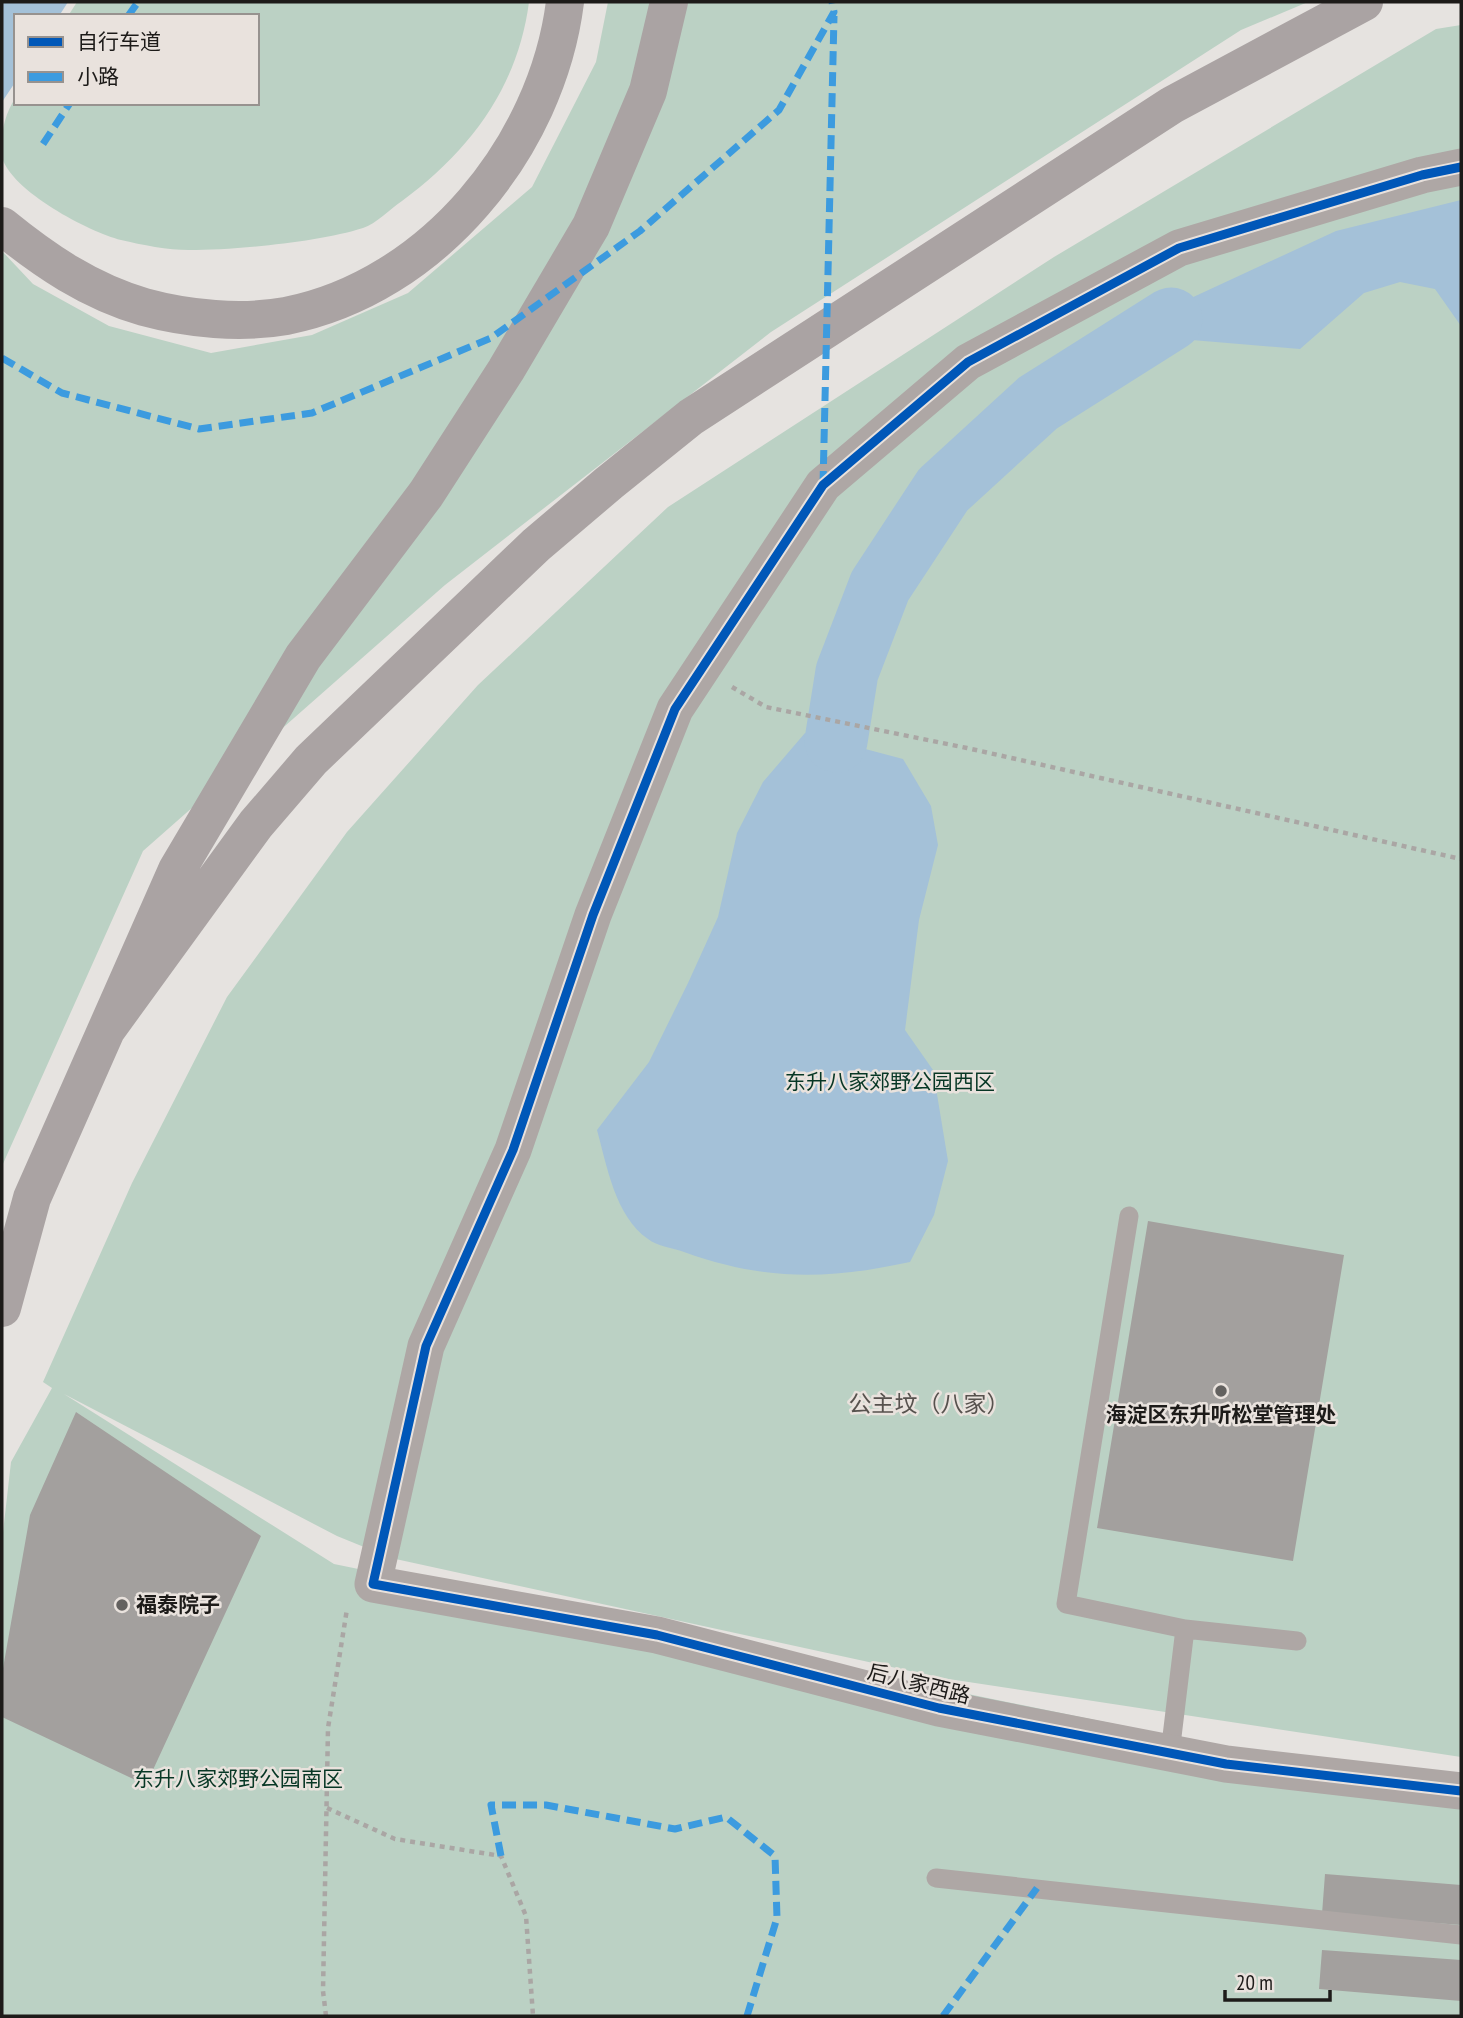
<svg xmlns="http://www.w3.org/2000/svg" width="1463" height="2018" viewBox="0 0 1463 2018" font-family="'PT Sans Narrow','Noto Sans SC',sans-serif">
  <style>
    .green { fill: #bbd1c4 }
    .water { fill: #a4c1d8 }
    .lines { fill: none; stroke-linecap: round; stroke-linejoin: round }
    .river { stroke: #a4c1d8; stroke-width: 63 }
    .building { fill: #a3a09e }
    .path { stroke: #aaa6a4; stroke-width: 4.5; stroke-dasharray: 5 5; stroke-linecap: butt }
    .service { stroke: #aea7a5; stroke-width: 19 }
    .minor { stroke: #aea7a5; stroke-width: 37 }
    .motorway { stroke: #aaa3a3; stroke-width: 38 }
    .quiet { stroke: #3c9bdf; stroke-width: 7; stroke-dasharray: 14 7; stroke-linecap: butt }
    .cycleway-casing { stroke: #e9e2dd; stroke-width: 13 }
    .cycleway { stroke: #0057b8; stroke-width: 9 }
    .poi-dot { fill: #63615f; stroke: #e9e2dd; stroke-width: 2.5 }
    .labels { text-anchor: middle; stroke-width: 5; stroke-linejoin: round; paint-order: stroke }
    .park-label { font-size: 21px; fill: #073725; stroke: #e9e2dd }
    .poi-label { font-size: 21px; font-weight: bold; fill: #1d1b19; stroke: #e9e2dd }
    .street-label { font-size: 21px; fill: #1d1b19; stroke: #e9e2dd }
    .neighbourhood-label { font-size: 23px; fill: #57524e; stroke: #e9e2dd }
  </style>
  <rect width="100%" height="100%" fill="#e6e3e0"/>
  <!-- green -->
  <path class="green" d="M77,2H529C518,87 470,151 402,201C390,209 376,224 363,228C319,242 236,250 189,250C168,250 142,245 121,240C89,232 11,191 2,157C0,135 4,115 16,97V103H257V16H68Z
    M608,2H1308L1241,30L771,332L445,585L143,851L2,1166V251L33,284L109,326L211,353L312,335L408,293L532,187L596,62Z
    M1461,25V1757L942,1678L391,1558L337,1536L64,1394L334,1564L1461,1795V2016H2V1541L11,1462L52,1388L43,1382L132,1183L227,997L347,832L478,685L668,507L1054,257L1436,29Z"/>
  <!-- water -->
  <path class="water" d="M2,2H68L59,16H16V81L2,102Z
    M1461,200V326L1435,289L1400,282L1364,293L1300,349L1180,339L1171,319L1189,299L1336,231Z
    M805,733L903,759L931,806L938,845L919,920L905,1030L933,1070L948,1161L934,1215L910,1262C827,1280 765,1281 684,1252C673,1248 657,1246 648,1239C615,1216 607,1166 597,1130L649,1062L688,983L718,917L737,833L763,782Z"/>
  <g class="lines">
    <!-- river -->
    <path class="river" d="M836,741L847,672L880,586L943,490L1038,403L1171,319"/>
  </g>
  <!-- building -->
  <path class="building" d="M1148,1221L1344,1255L1293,1561L1097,1528Z
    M76,1412L261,1536L146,1785L2,1717V1674L30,1515Z
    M1325,1874L1461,1885V1925L1322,1914Z
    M1322,1950L1461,1960V2001L1319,1989Z"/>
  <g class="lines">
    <!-- path -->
    <path class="path" d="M732,687L766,707L967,748L1461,859
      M327,1808L395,1839L501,1856L526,1916L533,2016
      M326,2016L323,1991L328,1728L347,1609"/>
    <!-- service -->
    <path class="service" d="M1129,1216L1066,1604L1185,1629
      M1170,1753L1185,1629L1297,1641
      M936,1878L1461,1935"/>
    <!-- minor -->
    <path class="minor" d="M1461,167L1422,175L1179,248L968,362L823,485L675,709L593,915L513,1150L426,1346L373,1584L657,1635L939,1708L1226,1764L1461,1791"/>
    <!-- motorway -->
    <path class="motorway" d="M2,226C45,261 89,291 144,307C188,319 241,324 286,316C433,287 547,146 565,2
      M107,1029L256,824L311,760L536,545L609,483L691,417L1172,105L1364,2
      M2,1308L32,1198L177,870L303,657L426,494L506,370L591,226L648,91L669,2"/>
    <!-- quiet -->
    <path class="quiet" d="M128,16L138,2
      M43,144L70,103
      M2,358L62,393L199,429L312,413L491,338L640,231L779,110L834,12L832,2
      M823,485L834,16
      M501,1856L491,1805H546L675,1829L726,1817L775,1856L777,1918L747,2016
      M943,2016L1037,1888"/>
    <!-- cycleway casing -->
    <g class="cycleway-casing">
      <path id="cycleway" d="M1461,167L1422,175L1179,248L968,362L823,485L675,709L593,915L513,1150L426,1346L373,1584L657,1635L939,1708L1226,1764L1461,1791"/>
    </g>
    <!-- cycleway -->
    <use href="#cycleway" class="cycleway"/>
  </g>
  <!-- markers -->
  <g class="poi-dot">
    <circle cx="1221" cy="1391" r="7"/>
    <circle cx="122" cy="1605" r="7"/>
  </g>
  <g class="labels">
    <!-- park labels -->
    <g class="park-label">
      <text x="890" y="1089">东升八家郊野公园西区</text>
      <text x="238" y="1786">东升八家郊野公园南区</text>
    </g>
    <!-- poi labels -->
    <g class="poi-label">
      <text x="1221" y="1422">海淀区东升听松堂管理处</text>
      <text x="136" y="1612" text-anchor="start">福泰院子</text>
    </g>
    <!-- street labels -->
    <g class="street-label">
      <text transform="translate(919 1684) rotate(14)" y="7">后八家西路</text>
    </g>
    <!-- neighbourhood labels -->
    <g class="neighbourhood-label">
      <text x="929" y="1412">公主坟（八家）</text>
    </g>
  </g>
  <!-- border -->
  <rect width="1463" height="2018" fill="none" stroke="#1d1b19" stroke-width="7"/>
  <!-- legend -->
  <rect x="14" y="14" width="245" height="91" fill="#e9e2dd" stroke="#97928f" stroke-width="2"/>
  <rect x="28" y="37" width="35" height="10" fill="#0057b8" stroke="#97928f" stroke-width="2"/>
  <text x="77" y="49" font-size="21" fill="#1d1b19">自行车道</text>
  <rect x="28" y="72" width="35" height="10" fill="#3c9bdf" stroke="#97928f" stroke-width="2"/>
  <text x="77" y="84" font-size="21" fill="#1d1b19">小路</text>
  <!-- scale -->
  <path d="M1225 1990v10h105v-10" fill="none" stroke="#1d1b19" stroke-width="3.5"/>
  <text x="1236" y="1990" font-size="21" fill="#1d1b19" stroke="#e9e2dd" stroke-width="5" paint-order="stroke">20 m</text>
</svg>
